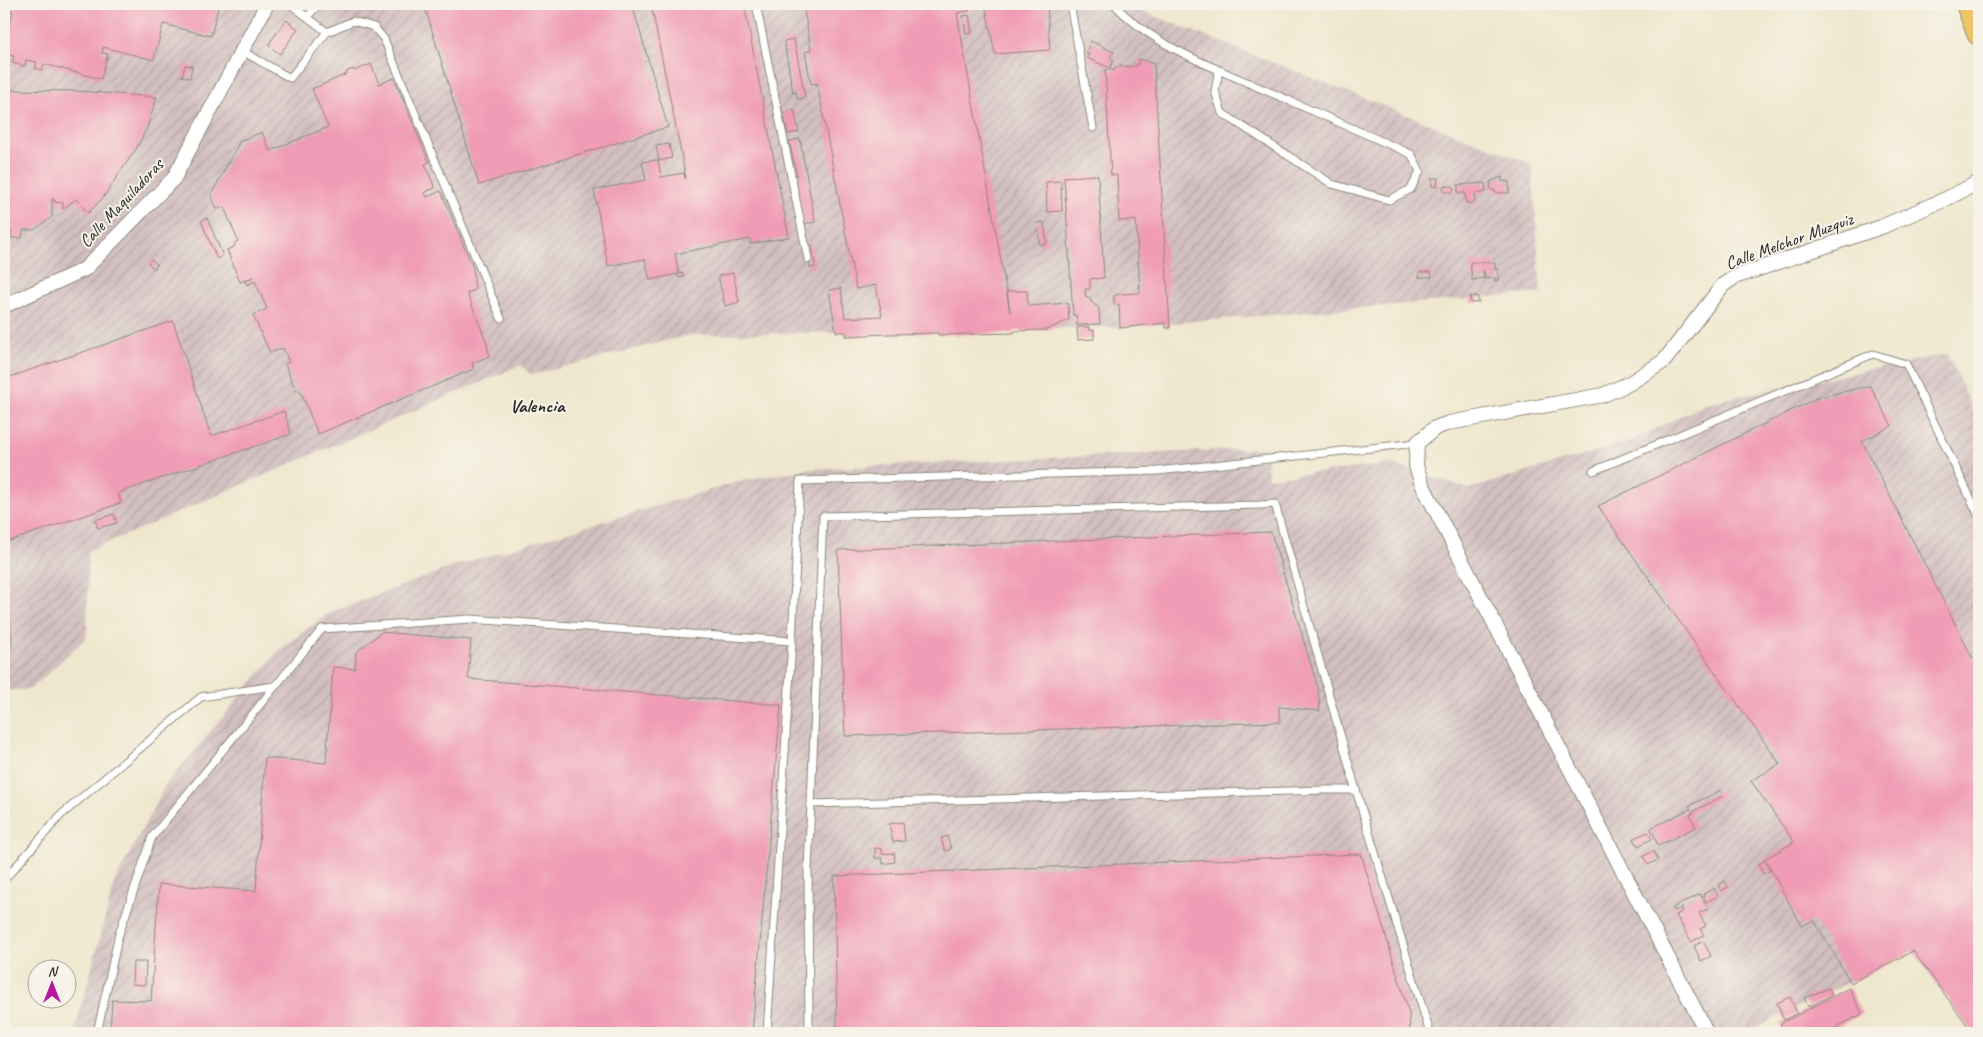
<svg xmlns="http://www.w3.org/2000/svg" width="1983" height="1037" viewBox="0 0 1983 1037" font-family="Caveat,sans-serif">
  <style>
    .industrial { fill: url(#industrial-furrows) }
    .building { fill: #f09cb6 }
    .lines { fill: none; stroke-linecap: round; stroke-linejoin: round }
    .lane-casing { stroke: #8d897c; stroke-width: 9 }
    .street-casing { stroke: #8d897c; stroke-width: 16 }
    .highway-casing { stroke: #8d897c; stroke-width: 26 }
    .lane { stroke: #fff; stroke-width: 7 }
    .street { stroke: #fff; stroke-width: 14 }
    .highway { stroke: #eec469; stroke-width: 24 }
    .labels { text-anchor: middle; stroke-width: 4; stroke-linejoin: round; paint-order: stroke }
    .street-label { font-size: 18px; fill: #2b2b2b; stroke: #f7f3e8 }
    .neighbourhood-label { font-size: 19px; font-weight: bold; fill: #2b2b2b; stroke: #f7f3e8 }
  </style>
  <defs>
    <pattern id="industrial-furrows" width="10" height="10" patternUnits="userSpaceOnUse" patternTransform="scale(1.25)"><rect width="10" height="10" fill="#d2bfc0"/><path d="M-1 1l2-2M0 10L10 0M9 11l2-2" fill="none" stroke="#b4a4a5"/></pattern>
  </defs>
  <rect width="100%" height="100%" fill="#f7f3e8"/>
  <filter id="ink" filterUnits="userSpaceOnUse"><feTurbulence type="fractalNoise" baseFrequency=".02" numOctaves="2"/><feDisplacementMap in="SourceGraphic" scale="10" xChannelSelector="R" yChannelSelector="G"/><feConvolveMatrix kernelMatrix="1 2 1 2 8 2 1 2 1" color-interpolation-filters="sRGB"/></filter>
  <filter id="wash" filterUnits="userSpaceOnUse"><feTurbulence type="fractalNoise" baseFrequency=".0096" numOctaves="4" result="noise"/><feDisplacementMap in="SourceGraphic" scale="20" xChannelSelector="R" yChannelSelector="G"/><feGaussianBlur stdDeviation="1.12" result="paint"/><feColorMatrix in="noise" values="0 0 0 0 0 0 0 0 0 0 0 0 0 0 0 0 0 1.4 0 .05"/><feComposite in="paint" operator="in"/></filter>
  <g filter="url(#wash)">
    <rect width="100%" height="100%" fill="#efe7cd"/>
    <!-- industrial -->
    <path class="industrial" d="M4,4H1124L1532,164L1541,293L1124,327L690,335L531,375L521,365L88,551L87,637L31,689L4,691Z
      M1947,354L1979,422V1033H1972L1913,951L1745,1033H74L115,881L165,786L278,651L329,613L457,565L744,480L809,469L1266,448L1268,478L1393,464L1469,489L1631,441L1710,402Z"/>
    <g id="blocks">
      <!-- building -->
      <path class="building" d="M5,4H219L211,36L163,24L154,60L103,47L102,53L108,54L101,79L44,64L42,70L35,68L37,62L26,60L25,66L12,63L14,56L4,54V46L13,11L4,8Z
        M424,4H632L668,127L479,185Z
        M651,4H744L789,237L750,244V239L675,254L679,274L683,273L684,277L679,278L678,274L650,280L645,259L608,266L594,190L646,180L642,162L658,160L661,177L684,173L685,178H686Z
        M803,4H973L968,6L969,11L957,13L1010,312L1007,291H1027L1028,306L1068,303L1069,320L1046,330L1014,331V333L938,335V333L888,334L846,336V332H836L829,290L841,288L845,318L882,316L876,285L856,289L817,83L811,84L805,52L811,50Z
        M985,4H1047L1050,50L995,54Z
        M969,15L972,33L966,34L963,16Z
        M286,20L298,29L280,54L268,45Z
        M794,39L805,98L797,99L796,92L793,93L784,41Z
        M1091,41L1114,52L1110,58L1114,60L1110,68L1087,58L1089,53L1086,52Z
        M1139,59L1154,64L1170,328H1166L1165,323L1120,328L1119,304L1114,305V296L1119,294L1140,293L1136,220L1119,221L1117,175H1111L1105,70H1115V67L1137,66Z
        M371,64L379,84L394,78L429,162L425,164L435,188L425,192L427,197L441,191L473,268L475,290L467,293L488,346L487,347L490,356L472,363L474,369L318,434L300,390L296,391L285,364L289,362L283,348L270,353L253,315L267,309L255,281L247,285L245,281L253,277L240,282L227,250L234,247L235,243L238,241L224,207L217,209L211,195L240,141L262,132L270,151L328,127L312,89L347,74L346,72L353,69L354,71Z
        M185,65L192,66L190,78L182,76Z
        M10,90L78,91L157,97L147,128L136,149L102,199L88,213L76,199L63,209V203L54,202V199H52V217L34,230H23L22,238H11V230H4V102H10Z
        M794,110L799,132L788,134L783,112Z
        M800,139L815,222L804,224L795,175H797L789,141Z
        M669,144L672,158L659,161L656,146Z
        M1098,175L1104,278L1090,279V289H1085L1086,298H1090L1091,302L1099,308L1100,324L1077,325L1076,315H1073L1064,177Z
        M1502,177V181L1509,182V193H1495V190H1491L1490,182Z
        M1432,178H1438L1437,187L1432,186Z
        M1061,181L1062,211L1047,212L1046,182Z
        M1485,183L1486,192L1475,194V203H1466L1465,193H1458V185Z
        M1444,185L1454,187L1453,193L1443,191Z
        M207,218L223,256L217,259L201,221Z
        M1044,222L1047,244L1040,245L1037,223Z
        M812,245L815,267L810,268L807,246Z
        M152,259L157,265L154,269L148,263Z
        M1470,262L1495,263V269H1498V280L1495,281V278L1485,279L1484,271H1483L1484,278L1472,280Z
        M1419,272H1431L1432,277H1419Z
        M733,273L739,302L725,306L718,276Z
        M1470,296H1477L1479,302L1471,303Z
        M173,321L211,436L284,411L291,434L118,493L121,503L4,543V379Z
        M1077,327H1089V330H1094V339L1078,340Z
        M1870,386L1892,426L1862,441L1973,659L1979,656V1033H1973L1913,951L1851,983L1814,920L1802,926L1765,859L1794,842L1751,781L1780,764L1598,506L1819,397Z
        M114,514L117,523L98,528L95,520Z
        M1271,532L1318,688L1320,711L1279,707L1280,722L845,736L838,550Z
        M382,632L471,640L468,679L781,705L752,1033H110L112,1000L151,1001L159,884L256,891L265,758L326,763L333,667L355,669L356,652Z
        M1721,790L1723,796L1692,812L1693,814L1690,815L1696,827L1658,846L1651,828L1688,810L1691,809L1689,806Z
        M903,822L905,841L893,842L889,824Z
        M1648,832L1652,839L1638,846L1634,838Z
        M947,836L951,849L945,851L941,838Z
        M875,848L882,849V854L894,853L895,862L883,864L882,858H875Z
        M1653,851L1658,860L1648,865L1643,856Z
        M1361,854L1409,1013L1410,1033H837L834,876Z
        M1765,860L1770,871L1763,874L1758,864Z
        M1725,881L1728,887L1721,891L1718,885Z
        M1714,888L1718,896L1706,902L1703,894Z
        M1700,894L1708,909L1699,913L1706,926L1700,929L1704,935L1691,942L1676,915L1683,911L1682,908L1674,911L1673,908Z
        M1703,941L1711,956L1701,961L1694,946Z
        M133,962H146L145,985L132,984Z
        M1829,988L1832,995L1808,1007L1804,998Z
        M1849,988L1862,1014L1835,1028L1832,1033H1785L1780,1024Z
        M1790,997L1797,1013L1784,1020L1777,1003Z"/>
    </g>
  </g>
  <g filter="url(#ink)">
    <use href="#blocks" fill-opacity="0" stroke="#8d897c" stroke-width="1"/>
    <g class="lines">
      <!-- lane casing -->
      <g class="lane-casing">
        <path id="lane" d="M290,4L327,32
          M756,4L808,259
          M1070,4L1093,128
          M1114,4C1141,34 1182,54 1219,70L1411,154L1420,171L1411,189L1389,200L1332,184L1222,113L1215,91L1219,70
          M307,17L319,4
          M242,51L290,78L327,32L353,21L374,27L384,39L501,318
          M1593,471L1873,354L1906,364L1979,516
          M4,595L8,645
          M811,804L823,516L1260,505L1275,504L1356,790
          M4,880L61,815L201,697L274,686
          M97,1033L119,934L152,837L322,629L470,619L792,641L800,481L1158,471L1417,443
          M767,1033L792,641
          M809,1033L808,868L811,804L1324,790H1356L1430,1033"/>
      </g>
      <!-- street casing -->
      <g class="street-casing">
        <path id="street" d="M4,306L85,269L174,178L267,4
          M1707,1033L1422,484L1416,466L1417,443L1435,428L1449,423L1603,395L1630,383L1664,361L1723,285L1735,277L1881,227L1946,199L1979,182"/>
      </g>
      <!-- highway casing -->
      <g class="highway-casing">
        <path id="highway" d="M1968,4L1979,33"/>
      </g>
      <!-- lane -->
      <use href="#lane" class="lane"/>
      <!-- street -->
      <use href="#street" class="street"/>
      <!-- highway -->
      <use href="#highway" class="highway"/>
    </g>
  </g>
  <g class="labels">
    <!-- street labels -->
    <g class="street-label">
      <text transform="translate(121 203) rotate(-47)" y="6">Calle Maquiladoras</text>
      <text transform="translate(1789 241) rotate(-20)" y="6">Calle Melchor Muzquiz</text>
    </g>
    <!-- neighbourhood labels -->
    <g class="neighbourhood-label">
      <text x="537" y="412">Valencia</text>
    </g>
  </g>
  <!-- margin -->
  <rect width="1983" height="1037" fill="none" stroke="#f7f3e8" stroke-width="20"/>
  <!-- north arrow -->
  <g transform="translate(52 984)"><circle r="24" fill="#f7f3e8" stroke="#a5a39c"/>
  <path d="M0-4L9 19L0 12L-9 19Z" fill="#b5179e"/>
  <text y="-8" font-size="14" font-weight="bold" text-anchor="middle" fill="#2b2b2b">N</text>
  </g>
</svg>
